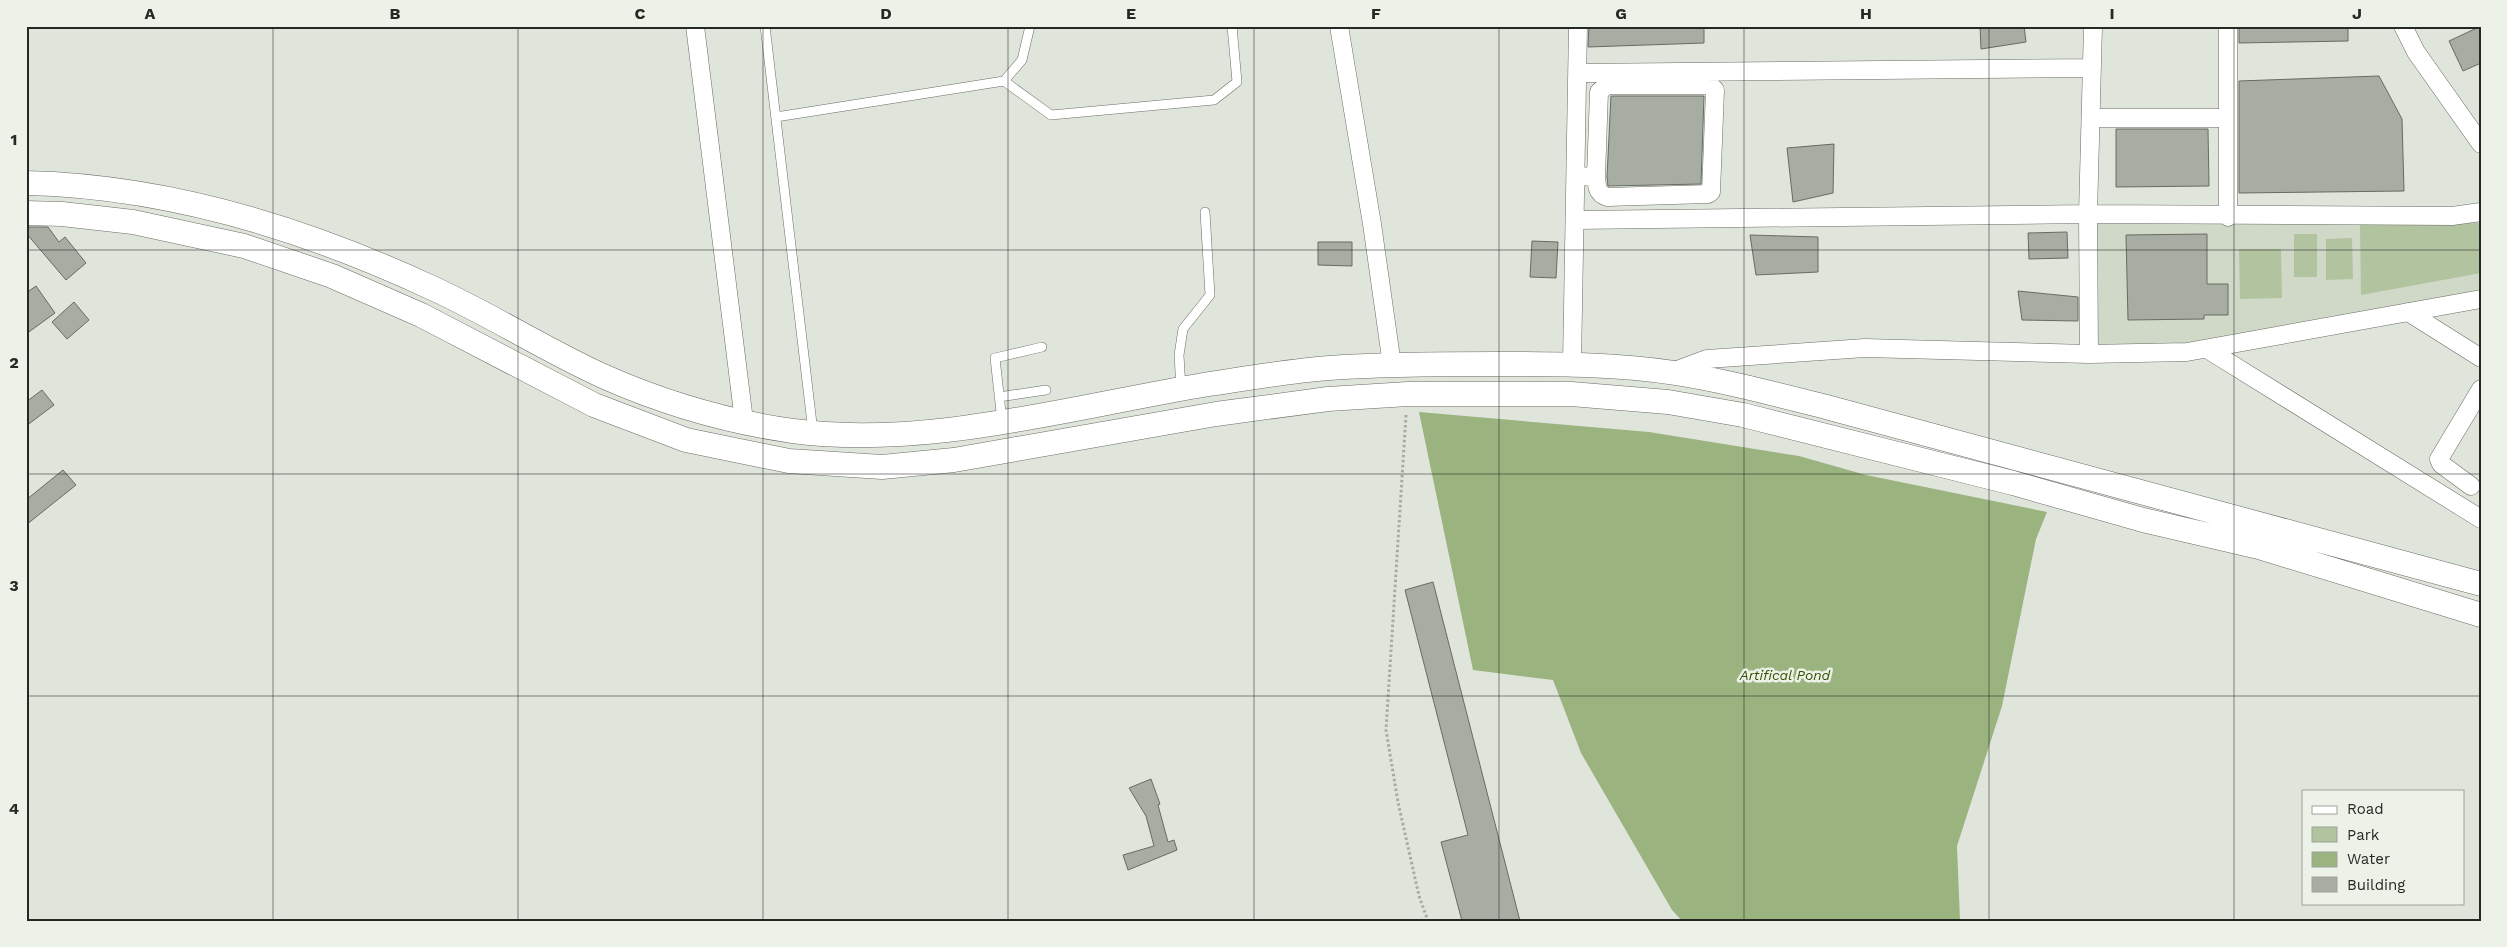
<svg xmlns="http://www.w3.org/2000/svg" width="2507" height="947" viewBox="0 0 2507 947" font-family="'Work Sans',sans-serif">
  <style>
    .built { fill: #d0d8c8 }
    .green { fill: #b2c3a0 }
    .water { fill: #9bb37f }
    .building { fill: #a8ada4; stroke: #676c63 }
    .lines { fill: none; stroke-linecap: round; stroke-linejoin: round }
    .lane-casing { stroke: #696d65; stroke-width: 10 }
    .street-casing { stroke: #696d65; stroke-width: 19 }
    .secondary-casing { stroke: #696d65; stroke-width: 25 }
    .path { stroke: #a7aba3; stroke-width: 3; stroke-dasharray: 2.5 2.5; stroke-linecap: butt }
    .lane { stroke: #fff; stroke-width: 9 }
    .street { stroke: #fff; stroke-width: 18 }
    .secondary { stroke: #fff; stroke-width: 24 }
    .grid { fill: none; stroke: #262824; stroke-width: 1; stroke-opacity: 0.55 }
    .labels { text-anchor: middle; stroke-width: 5; stroke-linejoin: round; paint-order: stroke }
    .water-label { font-size: 14px; font-style: italic; fill: #355000; stroke: #edf2e8 }
    .neatline { fill: none; stroke: #262824; stroke-width: 2 }
    .grid-label { font-size: 16px; text-anchor: middle; font-weight: bold; fill: #262824 }
  </style>
  <rect width="100%" height="100%" fill="#e0e5db"/>
  <!-- built -->
  <path class="built" d="M2481,212V299L2187,352L2089,354L2088,214Z"/>
  <!-- green -->
  <path class="green" d="M2481,223V273L2361,295L2360,225Z
    M2294,234H2317V277H2294Z
    M2352,238L2353,279L2326,280V239Z
    M2239,249H2281L2282,298L2240,299Z"/>
  <!-- water -->
  <path class="water" d="M1419,412L1649,432L1799,456L1866,475L2047,512L2036,539L2002,706L1957,846L1960,921H1682L1672,910L1581,753L1553,680L1473,670Z"/>
  <!-- building -->
  <path class="building" d="M1589,26H1704V43L1588,47Z
    M1980,26H2024L2026,42L1981,49Z
    M2239,26H2348V41L2239,43Z
    M2481,26V63L2463,71L2449,41Z
    M2379,76L2402,119L2404,191L2239,193V81Z
    M1611,96H1704L1701,184L1608,186L1607,177Z
    M2116,129H2208L2209,186L2116,187Z
    M1834,144L1833,193L1793,202L1787,148Z
    M26,227H48L59,242L65,237L86,263L66,280L26,233Z
    M2067,232L2068,258L2029,259L2028,233Z
    M2207,234V284H2228V315H2204V319L2128,320L2126,235Z
    M1750,235L1818,237V272L1756,275Z
    M1532,241L1558,242L1556,278L1530,277Z
    M1318,242H1352V266L1318,265Z
    M36,286L55,313L26,334V293Z
    M2018,291L2078,297V321L2022,320Z
    M74,302L89,320L67,339L52,322Z
    M42,390L54,405L26,426V402Z
    M63,470L76,485L26,525V500Z
    M1433,582L1520,921H1462L1441,842L1468,835L1405,590Z
    M1151,779L1160,804L1158,805L1168,842L1174,840L1177,850L1128,870L1123,855L1154,846L1146,816L1129,788Z"/>
  <g class="lines">
    <!-- lane casing -->
    <g class="lane-casing">
      <path id="lane" d="M765,26L813,432
        M1004,81L1051,115L1214,100L1237,82L1232,26
        M776,117L1004,81L1022,60L1030,26
        M1181,389L1179,355L1183,329L1210,295L1205,212
        M999,397L1046,390
        M1002,421L995,358L1042,347"/>
    </g>
    <!-- street casing -->
    <g class="street-casing">
      <path id="street" d="M695,26L744,421
        M1339,26L1372,224L1392,365
        M2228,26V217
        M2403,26L2416,52L2481,144
        M1578,73L2092,68
        M2091,118H2228
        M1576,176L1596,177C1597,187 1597,193 1607,197L1708,194L1711,192L1715,90L1711,86L1704,85H1607L1599,92L1596,177
        M1576,220L2088,214L2452,216L2481,212
        M2408,312L2481,358
        M2207,349L2481,519
        M2089,354L2088,214L2093,26
        M1572,364L1578,26
        M1672,372L1707,359L1865,348L2089,354L2187,352L2481,299
        M2471,486L2441,464L2439,459L2481,389"/>
    </g>
    <!-- secondary casing -->
    <g class="secondary-casing">
      <path id="secondary" d="M26,183C168,186 303,228 430,287C490,314 545,350 605,377C664,403 729,422 793,431C928,449 1075,406 1209,384C1249,378 1289,371 1329,368C1385,364 1441,364 1498,364C1556,364 1616,364 1675,373C1727,381 1778,395 1830,408L2481,584
        M26,213L62,214L133,222L244,246L332,276L421,315L594,405L686,440L789,461L882,467L954,460L1216,414L1328,399L1408,394H1571L1668,402L1743,415L2013,483L2143,520L2259,547L2481,615"/>
    </g>
    <!-- path -->
    <path class="path" d="M1406,415L1386,730L1398,802L1419,896L1428,921"/>
    <!-- lane -->
    <use href="#lane" class="lane"/>
    <!-- street -->
    <use href="#street" class="street"/>
    <!-- secondary -->
    <use href="#secondary" class="secondary"/>
  </g>
  <!-- grid -->
  <path class="grid" d="M273,26V921M518,26V921M763,26V921M1008,26V921M1254,26V921M1499,26V921M1744,26V921M1989,26V921M2234,26V921M26,250H2481M26,474H2481M26,696H2481"/>
  <g class="labels">
    <!-- water labels -->
    <g class="water-label">
      <text x="1785" y="680">Artifical Pond</text>
    </g>
  </g>
  <!-- border -->
  <rect width="2507" height="947" fill="none" stroke="#edf2e8" stroke-width="55"/>
  <!-- legend -->
  <rect x="2302" y="790" width="162" height="115" fill="#edf2e8" stroke="#9da19a"/>
  <rect x="2312" y="806" width="25" height="8" fill="#ffffff" stroke="#9da19a"/>
  <text x="2347" y="814" font-size="15" fill="#262824">Road</text>
  <rect x="2312" y="827" width="25" height="15" fill="#b2c3a0" stroke="#9da19a"/>
  <text x="2347" y="840" font-size="15" fill="#262824">Park</text>
  <rect x="2312" y="852" width="25" height="15" fill="#9bb37f" stroke="#9da19a"/>
  <text x="2347" y="864" font-size="15" fill="#262824">Water</text>
  <rect x="2312" y="877" width="25" height="15" fill="#a8ada4" stroke="#9da19a"/>
  <text x="2347" y="890" font-size="15" fill="#262824">Building</text>
  <rect x="28" y="28" width="2452" height="892" class="neatline"/>
  <g class="grid-label">
    <text x="150" y="19">A</text>
    <text x="395" y="19">B</text>
    <text x="640" y="19">C</text>
    <text x="886" y="19">D</text>
    <text x="1131" y="19">E</text>
    <text x="1376" y="19">F</text>
    <text x="1621" y="19">G</text>
    <text x="1866" y="19">H</text>
    <text x="2112" y="19">I</text>
    <text x="2357" y="19">J</text>
    <text x="14" y="145">1</text>
    <text x="14" y="368">2</text>
    <text x="14" y="591">3</text>
    <text x="14" y="814">4</text>
  </g>
</svg>
